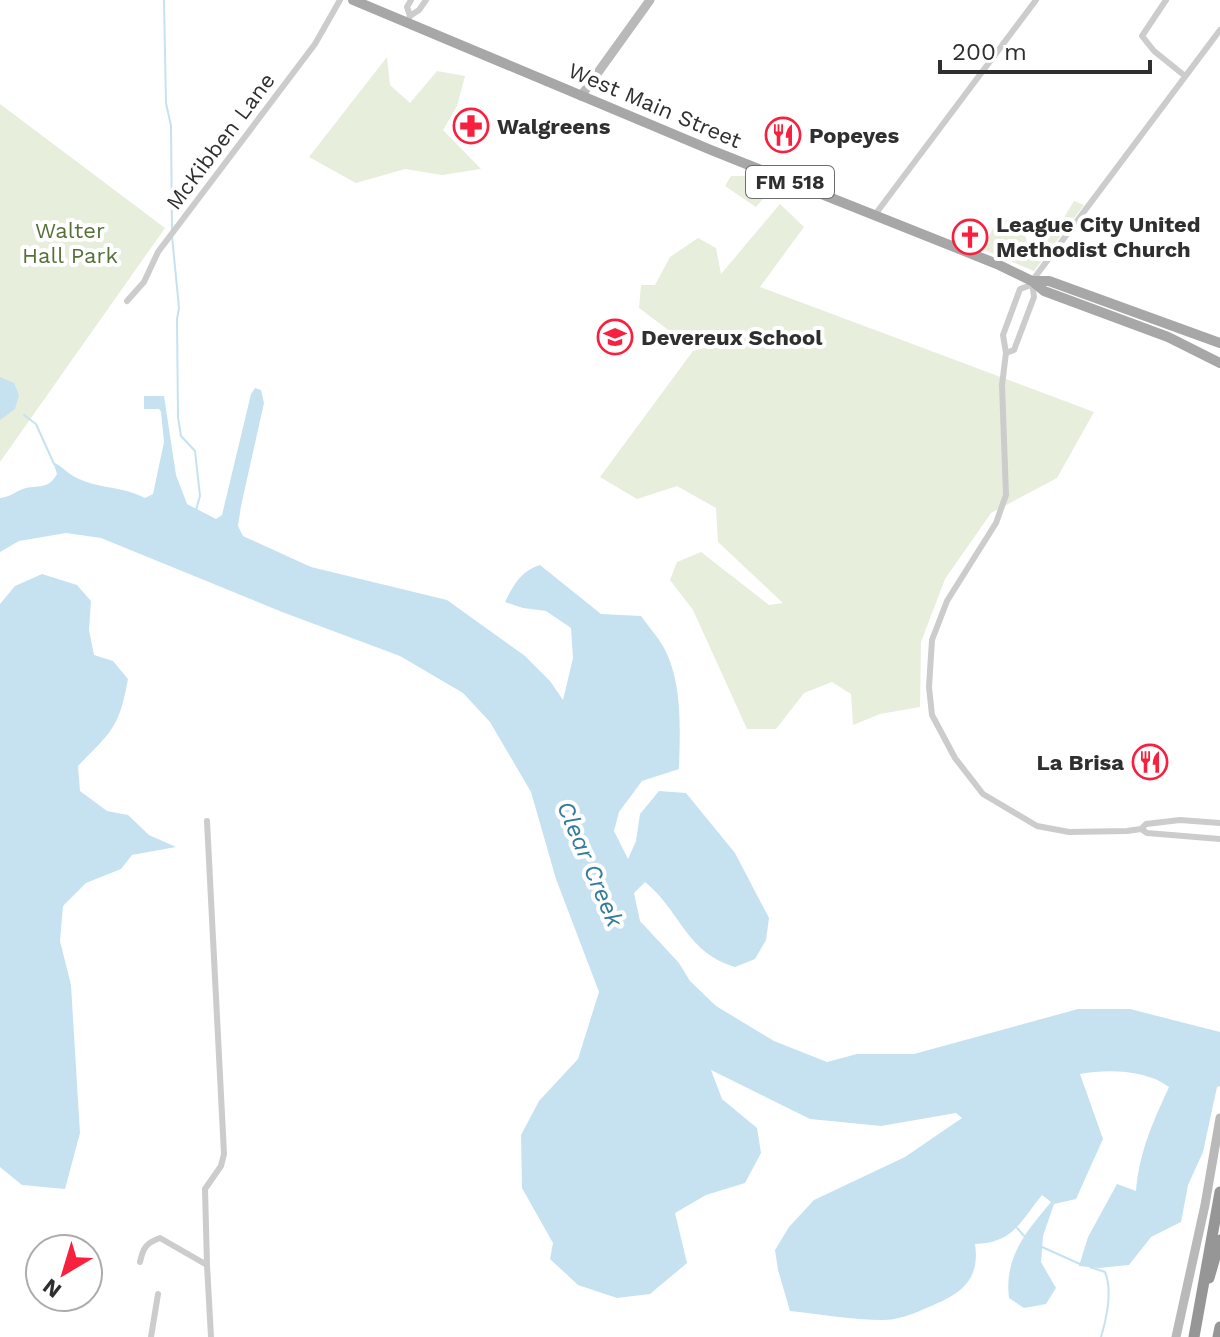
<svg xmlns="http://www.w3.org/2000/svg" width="1220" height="1337" viewBox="0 0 1220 1337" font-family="'Work Sans',sans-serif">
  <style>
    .green { fill: #e7eedc }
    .water { fill: #c6e2f0 }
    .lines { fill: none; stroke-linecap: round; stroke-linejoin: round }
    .stream { stroke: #c6e2f0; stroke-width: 2 }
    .street { stroke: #ccc; stroke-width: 6 }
    .secondary { stroke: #b9b9b9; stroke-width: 9 }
    .primary { stroke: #a7a7a7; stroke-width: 10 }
    .highway { stroke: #969696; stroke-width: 11 }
    .highway-bridge { stroke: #969696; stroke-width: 11 }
    .labels { text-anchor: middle; stroke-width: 8; stroke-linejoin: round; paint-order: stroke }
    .shield { fill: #fff; stroke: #6d6d6d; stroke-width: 2 }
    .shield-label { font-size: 20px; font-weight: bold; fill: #2f2f2f }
    .street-label { font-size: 22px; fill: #2f2f2f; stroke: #fff }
    .poi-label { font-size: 22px; font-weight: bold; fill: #2f2f2f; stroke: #fff; text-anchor: start }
    .park-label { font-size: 22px; fill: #567038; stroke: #fff }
    .water-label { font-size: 24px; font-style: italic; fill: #347a9a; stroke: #fff }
  </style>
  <rect width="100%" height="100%" fill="#fff"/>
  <!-- green -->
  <path class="green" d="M387,57L390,85L410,103L437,71L465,76L457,106L443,130L481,169L442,175L405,169L356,183L309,157Z
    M0,104L165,228L0,462Z
    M731,176H746L768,193L756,207L725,186Z
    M1074,201L1084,205L1034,271L982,249L999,217L1023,227L1028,246L1054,234Z
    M780,204L804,227L760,287L1094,412L1057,478L991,513L945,579L921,642L920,707L880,714L853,725L851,694L832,682L804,693L776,729H747L693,610L670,580L677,562L701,552L769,605L783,603L718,542L716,508L677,486L637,499L600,477L693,351L716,345L719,341L687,344L639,308L641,285H655L670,257L698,238L716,248L721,274Z"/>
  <!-- water -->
  <path class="water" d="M0,377L14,383L19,395L15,409L0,420Z
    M255,388L261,390L264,403L241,506L238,526L243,536L311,567L447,600L525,656L550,681L563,700L573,658L571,628L546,611L523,608L505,602C514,584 521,571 540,565L601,614L641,616C648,626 657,636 663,646C683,682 680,729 679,769L642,781L619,812L614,831L628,859L636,841L640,814L659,791L686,793L735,853L769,918L766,940L755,959L735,967C686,953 680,910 645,882L634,893L640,921L679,963L690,981L716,1006L774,1041L827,1062L857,1054H914L1078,1009H1130L1220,1032V1086L1217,1087L1203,1152L1188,1185L1181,1222L1151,1237L1129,1265L1099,1268L1079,1266L1088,1237L1117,1184L1136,1191C1139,1152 1153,1122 1169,1087C1146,1070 1108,1069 1080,1074L1103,1139L1076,1199L1054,1204L1043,1236L1041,1262L1056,1288L1046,1304L1024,1308L1009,1298C1004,1257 1026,1232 1051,1202L1042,1195C1020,1222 1013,1243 975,1244C981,1284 956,1296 924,1309C911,1315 897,1320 883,1320C852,1320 821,1314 790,1311L778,1270L775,1250L789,1227L814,1200L905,1157L962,1118L956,1113L881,1126L810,1119L711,1070L722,1099L757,1128L761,1153L745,1183L706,1195L675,1213L687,1263L650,1294L617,1298L578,1285L550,1259L553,1243L522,1188L521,1135L539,1101L578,1059L599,992L556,879L531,792L490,722L463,693L400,656L282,612L101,538L66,533L19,541L0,552V498C11,497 17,490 26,488C40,485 49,489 57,474L53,462C62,466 67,473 75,477C97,489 123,486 145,498L153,494L164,442L161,412L159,409H144V396H164L176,475L187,504L216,519L222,515L251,394Z
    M42,574L77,585L91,601L89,630L94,655L113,661L128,679C119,728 112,731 78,766L80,791L107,811L128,815L149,835L176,847L132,855L121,869L86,883L63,906L60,941L71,985L80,1133L65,1189L22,1185L0,1167V604L15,586Z"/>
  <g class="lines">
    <!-- stream -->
    <path class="stream" d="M164,0L166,103L171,126L172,230
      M172,236L179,308L177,319L178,417L181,436L195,451L200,496L196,510
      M24,415L36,424L54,464
      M1017,1228L1026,1238
      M1042,1247L1080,1264
      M1090,1267L1105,1272C1113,1291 1107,1317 1101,1337"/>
    <!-- street -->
    <path class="street" d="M1166,0L1142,36L1154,51L1185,76
      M410,16L419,10L426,0
      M407,22L410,16L407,7L411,0
      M874,216L1036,0
      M1031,285L1020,289L1003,335L1006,353L1002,385L1006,495L996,523L947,601L932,640L929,687L932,715L955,758L983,794L1037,826L1069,832L1127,831L1141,829L1146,824L1180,820L1220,823
      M127,301L144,282L158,252L315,44L340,0
      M1006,353L1014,350L1034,297L1032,281L1220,30
      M207,821L224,1154L221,1166L205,1189L207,1265
      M1141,829L1147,833L1220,839
      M140,1262C143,1248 146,1243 160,1238L207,1265L211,1337
      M151,1337L158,1294"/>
    <!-- secondary -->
    <path class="secondary" d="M581,96L650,0
      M1176,1337L1205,1205L1220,1118"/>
    <!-- primary -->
    <path class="primary" d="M353,0L711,150L997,264L1032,281L1044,291L1168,337L1220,363
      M1032,281H1049L1220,343"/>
    <!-- highway -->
    <path class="highway" d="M1209,1278L1220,1240
      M1218,1337L1220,1327"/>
    <!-- highway-bridge -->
    <path class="highway-bridge" d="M1194,1337L1220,1192"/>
  </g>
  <!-- icons -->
  <defs>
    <g id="pharmacy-ring" transform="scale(1.8)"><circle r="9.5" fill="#fff" stroke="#f7213f" stroke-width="1.5"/><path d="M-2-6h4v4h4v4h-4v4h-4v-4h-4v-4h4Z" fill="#f7213f"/></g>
    <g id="restaurant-ring" transform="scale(1.8)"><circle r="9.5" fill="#fff" stroke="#f7213f" stroke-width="1.5"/><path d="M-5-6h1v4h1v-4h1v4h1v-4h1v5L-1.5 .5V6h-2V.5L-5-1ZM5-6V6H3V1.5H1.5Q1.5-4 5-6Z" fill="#f7213f"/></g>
    <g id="church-ring" transform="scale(1.8)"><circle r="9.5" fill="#fff" stroke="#f7213f" stroke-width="1.5"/><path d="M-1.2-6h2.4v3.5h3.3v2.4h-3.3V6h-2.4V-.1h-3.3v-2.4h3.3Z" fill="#f7213f"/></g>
    <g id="school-ring" transform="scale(1.8)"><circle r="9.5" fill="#fff" stroke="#f7213f" stroke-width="1.5"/><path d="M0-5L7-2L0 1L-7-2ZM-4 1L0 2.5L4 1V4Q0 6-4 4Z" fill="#f7213f"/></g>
  </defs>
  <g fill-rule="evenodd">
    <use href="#pharmacy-ring" x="471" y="126"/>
    <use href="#restaurant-ring" x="783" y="135"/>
    <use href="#church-ring" x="970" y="237"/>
    <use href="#school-ring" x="615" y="337"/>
    <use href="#restaurant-ring" x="1150" y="762"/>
  </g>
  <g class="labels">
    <!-- shield labels -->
    <rect class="shield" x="746" y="166" width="88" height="32" rx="6"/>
    <g class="shield-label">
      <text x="790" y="189">FM 518</text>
    </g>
    <!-- street labels -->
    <g class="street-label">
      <text transform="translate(655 105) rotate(23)" y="8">West Main Street</text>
      <text transform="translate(220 141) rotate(-53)" y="8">McKibben Lane</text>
    </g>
    <!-- poi labels -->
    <g class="poi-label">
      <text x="497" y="134">Walgreens</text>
      <text x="809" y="143">Popeyes</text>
      <text x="996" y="232">League City United<tspan x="996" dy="25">Methodist Church</tspan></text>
      <text x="641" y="345">Devereux School</text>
      <text x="1124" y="770" text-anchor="end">La Brisa</text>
    </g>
    <!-- park labels -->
    <g class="park-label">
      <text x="70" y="238">Walter<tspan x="70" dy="25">Hall Park</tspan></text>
    </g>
    <!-- water labels -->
    <g class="water-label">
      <text transform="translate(590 864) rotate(67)" y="8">Clear Creek</text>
    </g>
  </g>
  <!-- north arrow -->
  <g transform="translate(64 1273) rotate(218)"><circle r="38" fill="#ffffff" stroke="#acacac" stroke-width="2"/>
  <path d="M0-6L14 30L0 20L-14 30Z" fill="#f7213f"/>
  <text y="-12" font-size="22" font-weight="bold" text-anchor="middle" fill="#2f2f2f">N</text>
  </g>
  <!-- scale -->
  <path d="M940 60v12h210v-12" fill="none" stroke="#2f2f2f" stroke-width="4"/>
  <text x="952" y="60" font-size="24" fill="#2f2f2f" stroke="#ffffff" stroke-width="6" paint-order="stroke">200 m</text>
</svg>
